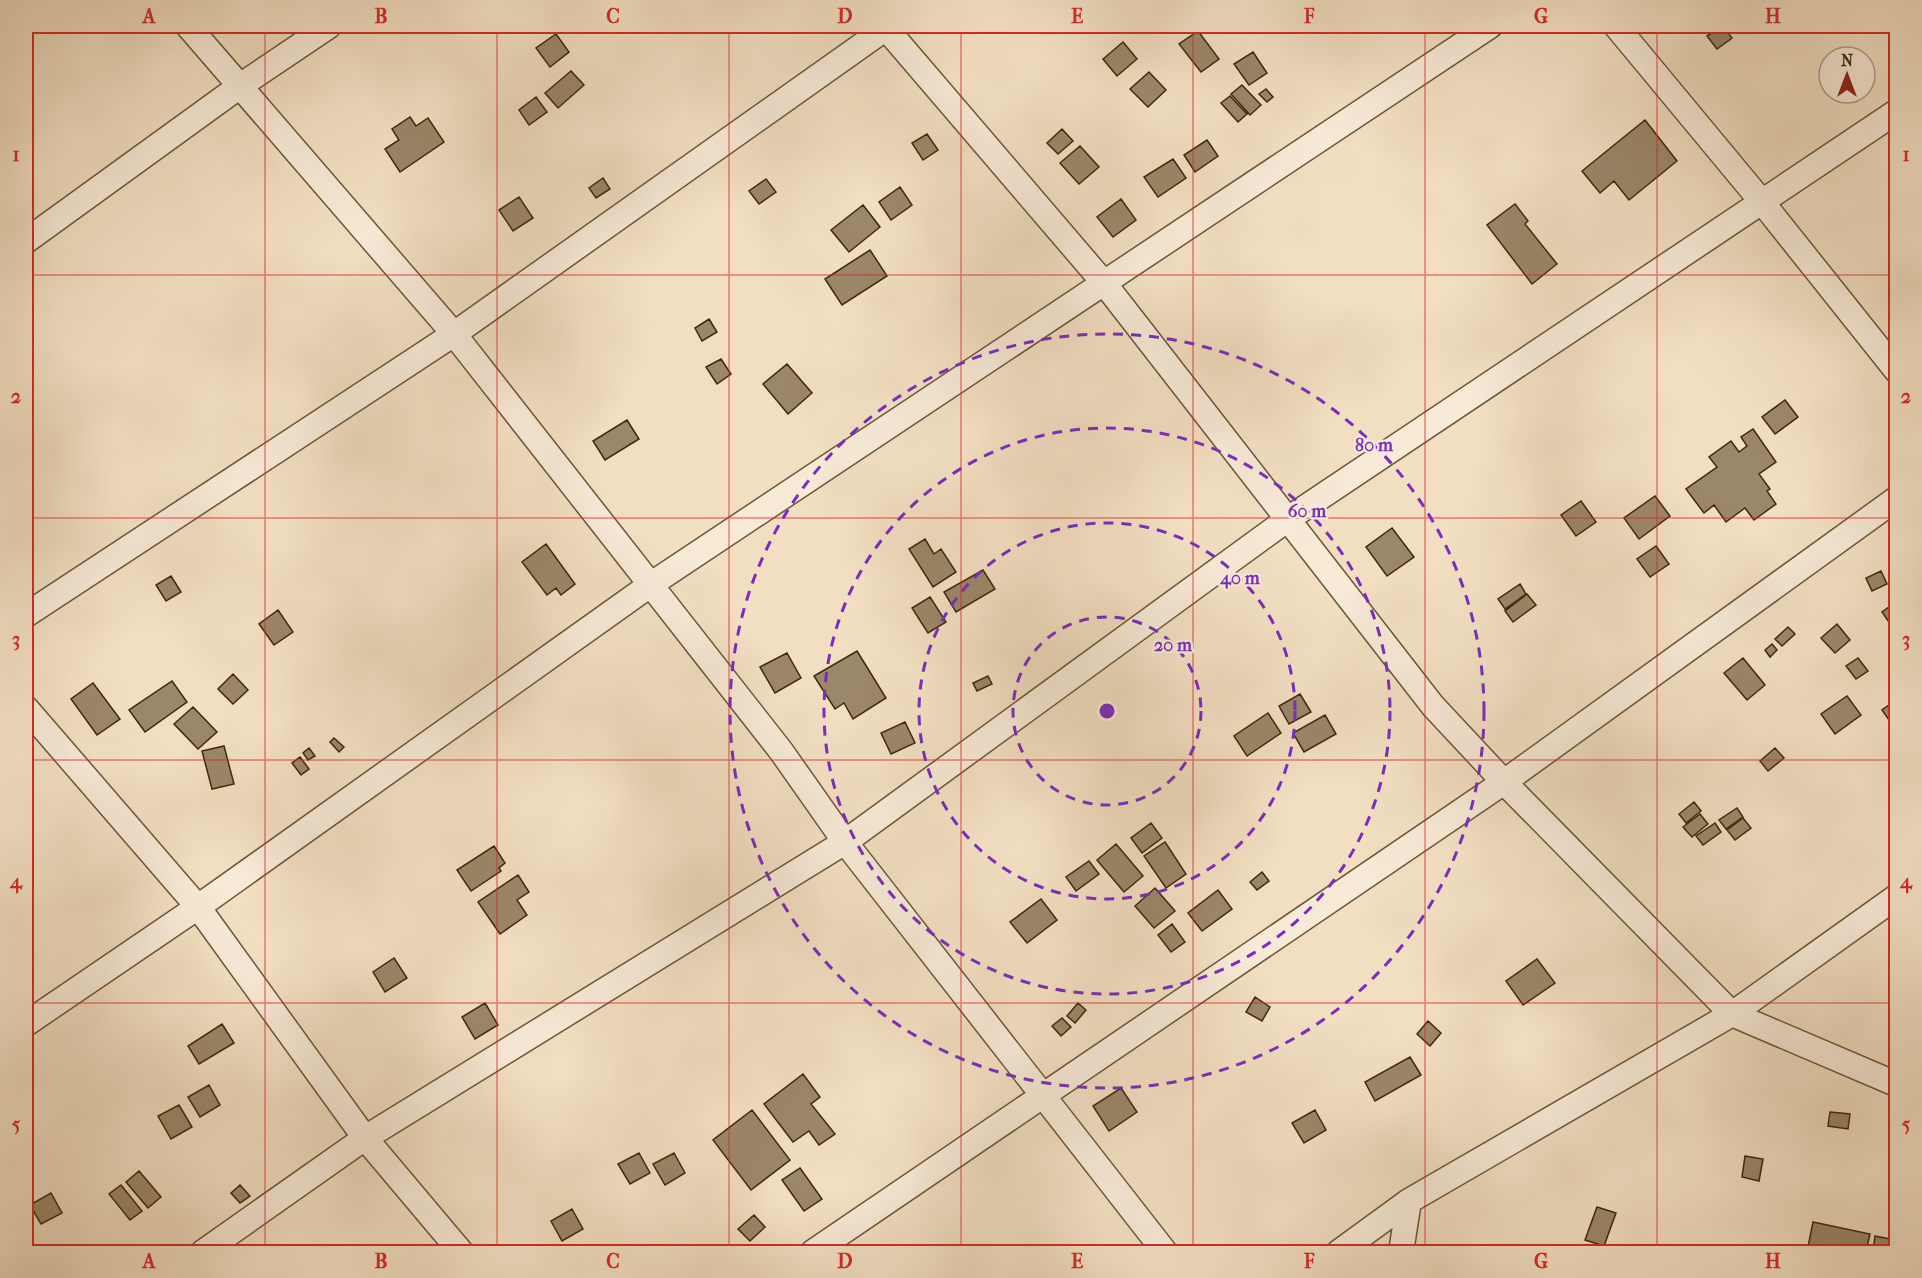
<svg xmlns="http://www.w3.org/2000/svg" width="1922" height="1278" viewBox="0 0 1922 1278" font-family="'IM FELL French Canon',serif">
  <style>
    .building { fill: #9b8769; stroke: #3d2809; stroke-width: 1.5 }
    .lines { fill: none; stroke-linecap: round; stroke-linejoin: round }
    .street-casing { stroke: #6a5637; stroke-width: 27 }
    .street { stroke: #f7ead7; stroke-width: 24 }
    .grid { fill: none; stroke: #d62828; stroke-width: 1.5; stroke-opacity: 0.55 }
    .ring { fill: none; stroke: #7b2cbf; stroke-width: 3; stroke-dasharray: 10 8 }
    .centre { fill: #7b2cbf; stroke: #f7ead7; stroke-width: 3 }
    .ring-label { font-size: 18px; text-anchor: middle; font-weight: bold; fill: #7b2cbf; stroke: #f7ead7; stroke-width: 4.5; stroke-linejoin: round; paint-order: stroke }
    .neatline { fill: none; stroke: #d62828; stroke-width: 2 }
    .grid-label { font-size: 20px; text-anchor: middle; font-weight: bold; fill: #d62828 }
  </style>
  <rect width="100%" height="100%" fill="#f2dfc2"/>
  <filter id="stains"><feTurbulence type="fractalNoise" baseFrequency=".00333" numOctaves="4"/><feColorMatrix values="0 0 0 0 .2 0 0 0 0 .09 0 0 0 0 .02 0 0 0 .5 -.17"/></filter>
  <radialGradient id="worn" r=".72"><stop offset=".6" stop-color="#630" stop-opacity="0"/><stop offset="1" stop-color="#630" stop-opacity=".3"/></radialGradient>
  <!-- building -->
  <path class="building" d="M1723,26L1732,38L1717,49L1707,36Z
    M1198,31L1219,59L1201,72L1179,44Z
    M556,34L569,52L550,67L536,48Z
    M1123,42L1137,59L1117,76L1103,59Z
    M1253,52L1267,73L1249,85L1234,64Z
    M571,71L584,85L558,108L545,93Z
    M1149,72L1166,90L1148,107L1130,89Z
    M1242,85L1261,105L1250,115L1231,94Z
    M1266,89L1273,97L1267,102L1259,94Z
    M1230,96L1247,114L1238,122L1221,103Z
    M536,97L547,112L529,125L519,110Z
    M410,117L416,126L428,118L444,142L400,172L385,149L399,140L392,129Z
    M1645,120L1677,161L1629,200L1614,181L1600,193L1582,171Z
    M1062,129L1073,141L1058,154L1047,143Z
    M927,134L938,150L923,160L912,143Z
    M1207,140L1218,156L1195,172L1184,155Z
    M1080,146L1099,167L1079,184L1060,163Z
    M1173,159L1186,178L1158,197L1144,177Z
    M603,178L610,189L596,198L589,188Z
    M766,179L776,192L759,204L749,191Z
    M900,187L912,205L891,220L879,202Z
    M519,197L533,218L513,231L499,210Z
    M1121,199L1136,220L1113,237L1097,217Z
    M1515,204L1528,221L1525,224L1557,264L1532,284L1487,225Z
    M863,205L880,227L849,252L831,230Z
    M870,250L887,276L842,305L825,279Z
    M709,319L717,332L702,341L695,328Z
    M721,359L731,374L717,384L706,367Z
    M787,364L812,393L788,414L763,384Z
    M1785,400L1798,417L1775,434L1762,417Z
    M627,420L639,439L605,460L593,441Z
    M1753,429L1776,462L1759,474L1770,489L1767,491L1776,504L1754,520L1745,508L1726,522L1714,505L1704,513L1686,489L1717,467L1709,457L1731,441L1739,452L1747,446L1741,437Z
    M1655,496L1670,516L1639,539L1624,518Z
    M1581,501L1596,522L1576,536L1561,515Z
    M1392,528L1414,557L1387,576L1366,547Z
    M925,539L934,554L941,549L956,572L933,587L909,549Z
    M546,544L575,584L561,595L556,588L547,595L522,562Z
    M1656,546L1669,564L1650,577L1637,559Z
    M983,570L995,589L956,612L944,592Z
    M1881,571L1887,584L1872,591L1866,578Z
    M171,576L181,592L166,601L156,585Z
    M1520,584L1526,594L1505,609L1498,599Z
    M1527,594L1536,605L1513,622L1505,611Z
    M930,597L946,622L928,633L912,608Z
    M1896,602V626L1893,628L1882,612Z
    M278,610L293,632L274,645L259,624Z
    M1837,624L1850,640L1835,653L1821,638Z
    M1788,627L1795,634L1782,646L1775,639Z
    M1772,644L1777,650L1770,657L1765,650Z
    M857,651L886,698L853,719L844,703L835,709L814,676Z
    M787,653L801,678L775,693L760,667Z
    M1743,658L1765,685L1747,700L1724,673Z
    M1858,658L1868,671L1856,679L1846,666Z
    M233,674L248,690L233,704L218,689Z
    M988,676L992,684L977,691L973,683Z
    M172,681L187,702L145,732L129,710Z
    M93,683L120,719L97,735L71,699Z
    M1300,694L1311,712L1289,724L1279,706Z
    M1847,696L1861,715L1835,734L1821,714Z
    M1896,700V714L1889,720L1882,710Z
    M193,707L217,732L198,749L174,724Z
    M1268,713L1281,733L1247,756L1234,736Z
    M1325,715L1336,734L1304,752L1293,733Z
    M905,722L915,743L891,754L881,733Z
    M334,738L344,747L339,752L330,742Z
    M224,746L234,784L212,789L202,751Z
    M309,748L315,756L308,760L303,753Z
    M1775,748L1784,758L1768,771L1760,761Z
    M300,757L309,769L301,775L292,763Z
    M1694,802L1701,811L1686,823L1679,814Z
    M1737,808L1743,817L1726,829L1719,820Z
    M1700,814L1708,824L1692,837L1683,827Z
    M1743,818L1751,828L1735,840L1727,830Z
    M1151,823L1162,838L1142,853L1131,838Z
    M1715,823L1721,832L1703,845L1696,836Z
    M1165,842L1186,874L1166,888L1144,856Z
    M1116,844L1143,876L1124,892L1097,860Z
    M494,846L505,863L499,868L501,871L471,891L457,870Z
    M1089,861L1099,874L1076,891L1066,877Z
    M1262,872L1269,881L1257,890L1250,882Z
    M518,875L529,892L517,900L527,915L500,934L478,902Z
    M1155,888L1175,911L1154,928L1135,906Z
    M1218,890L1232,909L1202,931L1188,913Z
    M1041,899L1057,920L1027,943L1010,922Z
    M1172,924L1185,942L1171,952L1158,935Z
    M394,958L407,978L385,992L373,972Z
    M1537,959L1555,983L1523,1005L1506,981Z
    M1255,997L1270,1007L1262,1021L1246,1012Z
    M485,1003L498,1025L475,1039L462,1017Z
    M1078,1003L1086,1010L1075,1023L1067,1016Z
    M1062,1018L1071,1027L1061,1036L1052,1026Z
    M1428,1021L1441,1033L1430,1046L1417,1034Z
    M222,1024L234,1043L199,1064L188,1046Z
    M1410,1057L1421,1075L1375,1101L1365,1082Z
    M803,1074L820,1097L811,1104L835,1134L819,1145L809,1131L793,1142L764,1104Z
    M209,1085L220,1105L200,1117L188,1097Z
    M1121,1088L1137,1112L1109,1131L1093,1106Z
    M179,1105L192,1127L171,1139L158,1116Z
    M752,1110L790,1160L751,1190L713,1140Z
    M1315,1110L1326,1130L1304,1143L1292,1123Z
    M1830,1112L1850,1114L1848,1129L1828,1126Z
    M639,1153L650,1173L630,1184L618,1164Z
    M674,1153L685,1173L665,1185L653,1164Z
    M1745,1156L1763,1159L1759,1181L1742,1177Z
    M800,1168L822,1199L804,1211L782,1180Z
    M139,1171L161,1197L148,1208L126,1182Z
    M121,1185L142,1211L130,1220L109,1194Z
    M240,1185L250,1196L240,1203L231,1193Z
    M51,1193L62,1213L41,1224L30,1205Z
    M1597,1207L1616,1213L1604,1246L1585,1240Z
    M572,1209L583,1229L562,1241L551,1221Z
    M754,1215L765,1227L750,1241L738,1229Z
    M1813,1222L1870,1234L1866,1252H1807Z
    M1875,1236L1896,1240V1252H1873Z
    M316,1245L321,1252H304Z"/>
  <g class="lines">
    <!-- street casing -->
    <g class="street-casing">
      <path id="street" d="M188,26L454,334L781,751L845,842L1165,1252
        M884,26L1104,283L1433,706L1504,782L1732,1014L1896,1084
        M1616,26L1762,202L1896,370
        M26,241L240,86L329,26
        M26,615L454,334L889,26
        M26,708L198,907L365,1138L461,1252
        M26,1024L198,907L650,585L1490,26
        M203,1252L365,1138L845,842L1288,519L1896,112
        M813,1252L1504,782L1896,499
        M1339,1252L1409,1201
        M1401,1252L1409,1201L1732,1014L1896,897"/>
    </g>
    <!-- street -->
    <use href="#street" class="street"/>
  </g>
  <!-- grid -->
  <path class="grid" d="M265,26V1252M497,26V1252M729,26V1252M961,26V1252M1193,26V1252M1425,26V1252M1657,26V1252M26,275H1896M26,518H1896M26,760H1896M26,1003H1896"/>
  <!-- distance rings -->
  <g class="ring">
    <circle cx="1107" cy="711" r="94"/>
    <circle cx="1107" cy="711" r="188"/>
    <circle cx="1107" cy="711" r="283"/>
    <circle cx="1107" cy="711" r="377"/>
  </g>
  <circle cx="1107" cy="711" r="9" class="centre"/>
  <g class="ring-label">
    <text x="1374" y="451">80 m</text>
    <text x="1307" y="517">60 m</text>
    <text x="1240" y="584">40 m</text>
    <text x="1173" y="651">20 m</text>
  </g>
  <!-- margin -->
  <rect width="1922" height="1278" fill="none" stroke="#f2dfc2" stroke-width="66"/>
  <!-- north arrow -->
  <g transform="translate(1847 75)"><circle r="28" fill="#f7ead7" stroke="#ad9c85" stroke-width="1.5"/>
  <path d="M0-4.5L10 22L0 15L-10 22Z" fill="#8f2418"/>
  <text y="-9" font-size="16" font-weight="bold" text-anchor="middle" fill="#3d2809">N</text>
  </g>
  <rect x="33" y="33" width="1856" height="1212" class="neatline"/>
  <g class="grid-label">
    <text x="149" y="23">A</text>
    <text x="381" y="23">B</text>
    <text x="613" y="23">C</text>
    <text x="845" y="23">D</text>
    <text x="1077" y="23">E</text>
    <text x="1309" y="23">F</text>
    <text x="1541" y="23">G</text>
    <text x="1773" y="23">H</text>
    <text x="16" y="161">1</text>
    <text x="1906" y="161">1</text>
    <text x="16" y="403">2</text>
    <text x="1906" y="403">2</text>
    <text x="16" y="646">3</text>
    <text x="1906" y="646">3</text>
    <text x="16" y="888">4</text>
    <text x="1906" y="888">4</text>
    <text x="16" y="1131">5</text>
    <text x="1906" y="1131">5</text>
    <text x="149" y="1268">A</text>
    <text x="381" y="1268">B</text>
    <text x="613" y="1268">C</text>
    <text x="845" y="1268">D</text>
    <text x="1077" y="1268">E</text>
    <text x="1309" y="1268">F</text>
    <text x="1541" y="1268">G</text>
    <text x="1773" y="1268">H</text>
  </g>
  <rect width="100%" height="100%" filter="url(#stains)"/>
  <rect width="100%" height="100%" fill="url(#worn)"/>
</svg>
